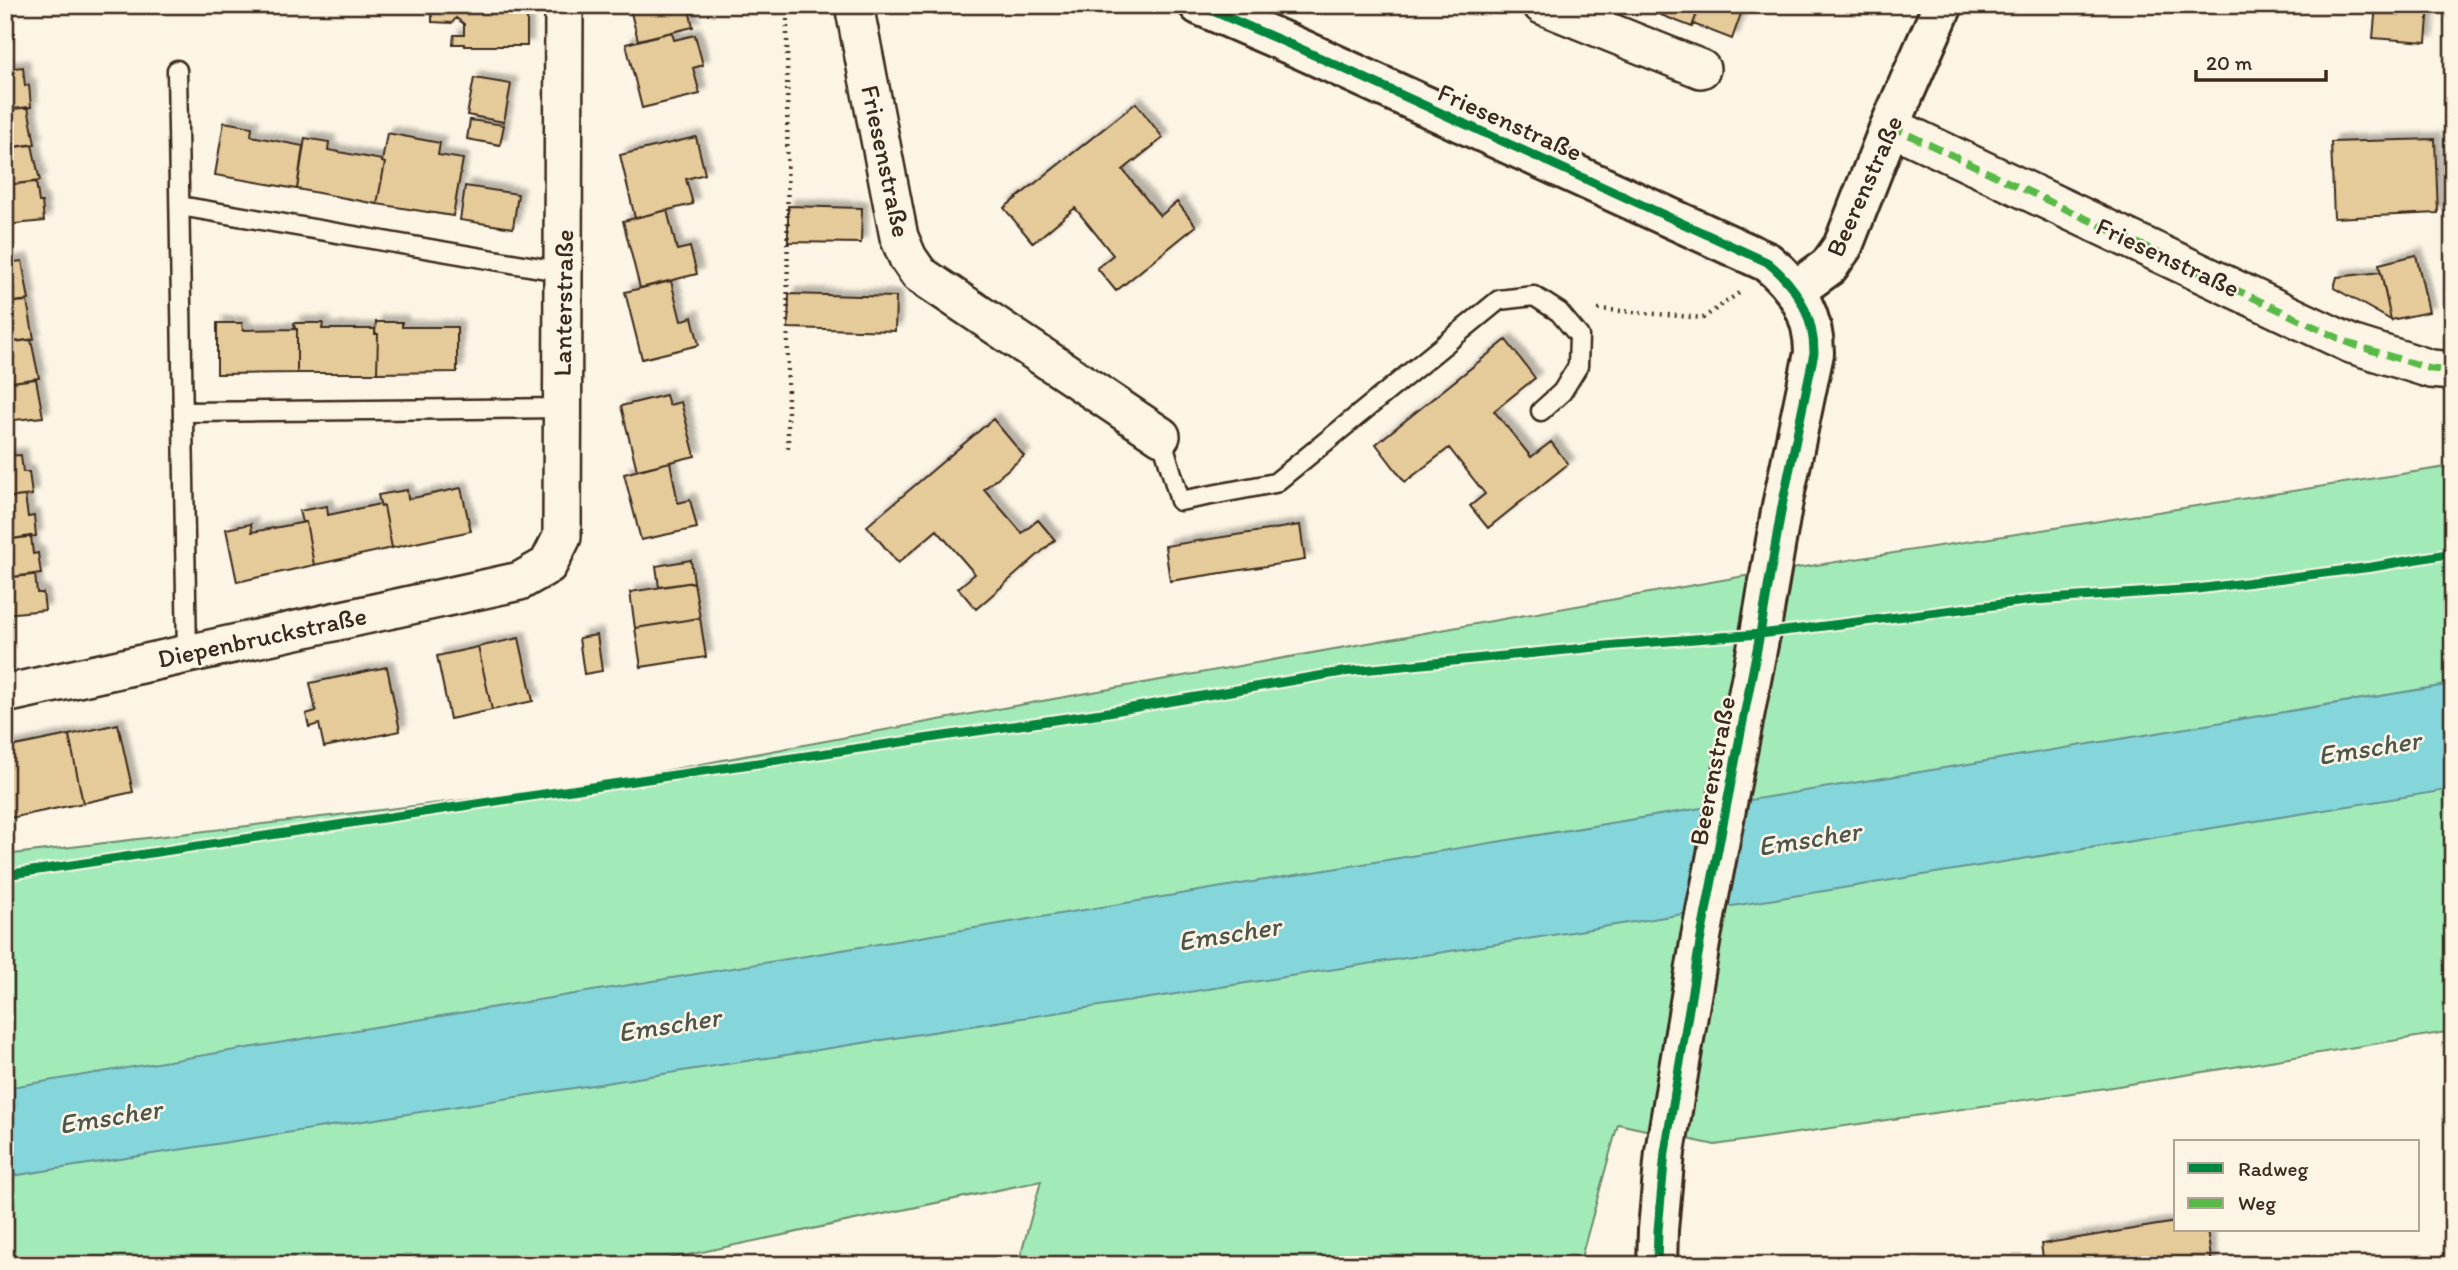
<svg xmlns="http://www.w3.org/2000/svg" width="2458" height="1270" viewBox="0 0 2458 1270" font-family="Itim,sans-serif">
  <style>
    .green { fill: #a2ebb9; stroke: #6e8a6c; stroke-width: 2 }
    .water { fill: #84d6da; stroke: #67918f; stroke-width: 2 }
    .building { fill: #e5ca9a; stroke: #3b2a1e; stroke-width: 2; filter: url(#shadow) }
    .lines { fill: none; stroke-linecap: round; stroke-linejoin: round }
    .service-casing { stroke: #3b2a1e; stroke-width: 23 }
    .minor-casing { stroke: #3b2a1e; stroke-width: 42 }
    .tertiary-casing { stroke: #3b2a1e; stroke-width: 44 }
    .secondary-casing { stroke: #3b2a1e; stroke-width: 44 }
    .path { stroke: #3b2a1e; stroke-width: 4.5; stroke-dasharray: 2 5; stroke-linecap: butt }
    .service { stroke: #fcf5e5; stroke-width: 18 }
    .minor { stroke: #fcf5e5; stroke-width: 37 }
    .tertiary { stroke: #fcf5e5; stroke-width: 38 }
    .secondary { stroke: #fcf5e5; stroke-width: 38 }
    .quiet { stroke: #58b947; stroke-width: 7; stroke-dasharray: 14 7; stroke-linecap: butt }
    .cycleway-casing { stroke: #fcf5e5; stroke-width: 13 }
    .cycleway { stroke: #00873e; stroke-width: 9 }
    .labels { text-anchor: middle; stroke-width: 5; stroke-linejoin: round; paint-order: stroke }
    .street-label { font-size: 26px; fill: #3b2a1e; stroke: #fcf5e5 }
    .water-label { font-size: 28px; font-style: italic; fill: #4d554d; stroke: #fcf5e5 }
  </style>
  <defs>
    <filter id="shadow"><feDropShadow dx="6" dy="-6" stdDeviation="2" flood-color="#0004"/></filter>
  </defs>
  <rect width="100%" height="100%" fill="#fcf5e5"/>
  <filter id="ink" filterUnits="userSpaceOnUse"><feTurbulence type="fractalNoise" baseFrequency=".0143" numOctaves="2"/><feDisplacementMap in="SourceGraphic" scale="14" xChannelSelector="R" yChannelSelector="G"/><feConvolveMatrix kernelMatrix="1 2 1 2 8 2 1 2 1" color-interpolation-filters="sRGB"/></filter>
  <g filter="url(#ink)">
    <!-- green -->
    <path class="green" d="M2453,466V1031L2106,1088L1715,1145L1618,1124L1579,1265H1018L1041,1181L640,1265H5V855L588,785L1014,706L1739,577Z"/>
    <!-- water -->
    <path class="water" d="M2453,684V789L1572,932L5,1177V1088Z"/>
    <!-- building -->
    <path class="building" d="M432,5H527V46H465V44H453L454,35H464V24L456,18L452,23L432,22Z
      M629,5H688L693,27L638,40Z
      M1635,5H1700L1692,27Z
      M1700,5H1744L1732,39L1693,24Z
      M2376,5H2429L2426,42L2373,38Z
      M672,32L674,40L695,35L703,65L693,68L700,94L642,108L626,44Z
      M23,67L25,86L29,85L31,107L5,110V69Z
      M474,78L511,84L504,122L467,115Z
      M1136,103L1163,138L1123,170L1160,216L1177,202L1196,226L1116,291L1097,268L1113,255L1075,208L1033,243L1004,208Z
      M28,107L35,144L5,148V110Z
      M470,120L504,125L500,145L467,139Z
      M224,122L252,127L251,136L303,146L297,189L215,175Z
      M387,133L440,143L438,155L463,159L453,216L377,204L385,163L382,162Z
      M696,137L705,174L686,179L693,204L635,218L620,155Z
      M305,138L329,142L328,150L382,160V162L385,163L377,204L297,189Z
      M2435,139L2438,213L2334,218L2331,142Z
      M32,145L40,181L5,185V148Z
      M36,182L39,202H42L44,221L5,225V185Z
      M465,186L518,194L513,228L460,220Z
      M788,206L862,208L861,243L788,242Z
      M667,210L677,250L690,247L697,274L640,288L623,221Z
      M2416,255L2429,312L2391,320L2379,264Z
      M22,261L29,300L5,303V263Z
      M2381,272L2391,320L2334,288L2337,277Z
      M671,281L681,321L692,317L699,345L642,359L625,292Z
      M789,294L896,297L895,331L788,328Z
      M27,301L34,339L5,343V303Z
      M376,322H402V327H457V372L377,373L378,334H375Z
      M217,323H242L243,330L297,329V373L217,374Z
      M294,323H323L322,329H375V334H378L377,373H297V329H295Z
      M31,340L39,378L5,383V343Z
      M1506,340L1535,378L1494,411L1531,457L1551,442L1568,464L1488,528L1470,506L1485,494L1449,448L1405,482L1376,444Z
      M36,379L43,417L5,421V383Z
      M666,395L669,405L681,402L695,456L637,470L621,406Z
      M993,419L1024,456L984,489L1022,533L1038,520L1055,540L976,609L958,588L975,574L937,530L898,563L867,526Z
      M21,455L23,472H29L32,495L5,498V456Z
      M670,462L678,503L690,500L697,528L641,540L624,474Z
      M461,488L471,531L392,548L384,506L381,507L378,495L407,490L408,499Z
      M25,496L28,517L34,516L36,536L5,540V498Z
      M380,504L381,507L384,506L392,548L314,565L306,522H302L299,511L327,506L328,515Z
      M306,522L314,565L237,582L226,529L251,524L252,532Z
      M1300,525L1305,560L1170,581L1165,546Z
      M31,536L33,554L38,553L41,574L5,578V540Z
      M691,560L694,582L659,587L656,566Z
      M35,574L37,593H43L45,610L5,614V578Z
      M694,582L700,618L635,628L630,592Z
      M700,618L706,657L641,667L635,628Z
      M597,635L602,671L584,674L579,638Z
      M519,638L533,701L492,710L478,647Z
      M478,647L492,710L450,719L437,656Z
      M387,667L400,731L324,747L319,724L309,727L306,714L316,711L310,683Z
      M118,724L133,792L83,803L69,735Z
      M69,735L83,803L10,818L5,794V748Z
      M2176,1222V1230H2207L2212,1265H2044L2041,1244Z"/>
    <g class="lines">
      <!-- service casing -->
      <g class="service-casing">
        <path id="service" d="M177,70L187,654
          M180,206L564,272
          M185,412L562,408
          M1161,436L1180,501L1275,483L1499,300L1534,296L1559,312L1579,336L1578,366L1562,392L1541,411"/>
      </g>
      <!-- minor casing -->
      <g class="minor-casing">
        <path id="minor" d="M854,5L899,237L908,258L919,274L1161,436
          M1542,5L1701,69
          M1890,126L2351,344L2431,369L2453,371
          M5,694L520,581L548,565L562,537L564,5"/>
      </g>
      <!-- tertiary casing -->
      <g class="tertiary-casing">
        <path id="tertiary" d="M1796,290L1829,266L1843,246L1890,126L1943,5"/>
      </g>
      <!-- secondary casing -->
      <g class="secondary-casing">
        <path id="secondary" d="M1199,5L1303,50L1767,262C1797,286 1814,315 1814,353L1782,506L1760,634L1701,937L1665,1152L1658,1230L1657,1265"/>
      </g>
      <!-- path -->
      <path class="path" d="M787,5L788,449
        M1598,309L1703,318L1739,293"/>
      <!-- service -->
      <use href="#service" class="service"/>
      <!-- minor -->
      <use href="#minor" class="minor"/>
      <!-- tertiary -->
      <use href="#tertiary" class="tertiary"/>
      <!-- secondary -->
      <use href="#secondary" class="secondary"/>
      <!-- quiet -->
      <path class="quiet" d="M1890,126L2351,344L2431,369L2453,371"/>
      <!-- cycleway casing -->
      <g class="cycleway-casing">
        <path id="cycleway" d="M1199,5L1303,50L1767,262C1797,286 1814,315 1814,353L1782,506L1760,634L1701,937L1665,1152L1658,1230L1657,1265
          M5,875L496,801L1102,713L1342,672L1616,645L1760,634L2034,600L2197,589L2372,567L2453,553"/>
      </g>
      <!-- cycleway -->
      <use href="#cycleway" class="cycleway"/>
    </g>
  </g>
  <g class="labels">
    <!-- street labels -->
    <g class="street-label">
      <text transform="translate(1510 122) rotate(24)" y="9">Friesenstraße</text>
      <text transform="translate(886 161) rotate(78)" y="9">Friesenstraße</text>
      <text transform="translate(1864 186) rotate(-66)" y="9">Beerenstraße</text>
      <text transform="translate(2168 257) rotate(25)" y="9">Friesenstraße</text>
      <text transform="translate(563 303) rotate(-89)" y="9">Lanterstraße</text>
      <text transform="translate(262 637) rotate(-12)" y="9">Diepenbruckstraße</text>
      <text transform="translate(1712 771) rotate(-79)" y="9">Beerenstraße</text>
    </g>
    <!-- water labels -->
    <g class="water-label">
      <text transform="translate(2369 747) rotate(-9)" y="10">Emscher</text>
      <text transform="translate(1809 838) rotate(-9)" y="10">Emscher</text>
      <text transform="translate(1229 933) rotate(-9)" y="10">Emscher</text>
      <text transform="translate(669 1024) rotate(-9)" y="10">Emscher</text>
      <text transform="translate(110 1116) rotate(-9)" y="10">Emscher</text>
    </g>
  </g>
  <!-- margin -->
  <rect width="2458" height="1270" fill="none" stroke="#fcf5e5" stroke-width="28"/>
  <rect x="14" y="14" width="2430" height="1242" fill="none" stroke="#3b2a1e" stroke-width="2.5" filter="url(#ink)"/>
  <!-- legend -->
  <rect x="2174" y="1140" width="245" height="91" fill="#fcf5e5" stroke="#afa495" stroke-width="2"/>
  <rect x="2188" y="1163" width="35" height="10" fill="#00873e" stroke="#afa495" stroke-width="2"/>
  <text x="2238" y="1176" font-size="21" fill="#3b2a1e">Radweg</text>
  <rect x="2188" y="1198" width="35" height="10" fill="#58b947" stroke="#afa495" stroke-width="2"/>
  <text x="2238" y="1210" font-size="21" fill="#3b2a1e">Weg</text>
  <!-- scale -->
  <path d="M2196 70v10h130v-10" fill="none" stroke="#3b2a1e" stroke-width="3.5"/>
  <text x="2206" y="70" font-size="21" fill="#3b2a1e" stroke="#fcf5e5" stroke-width="5" paint-order="stroke">20 m</text>
</svg>
